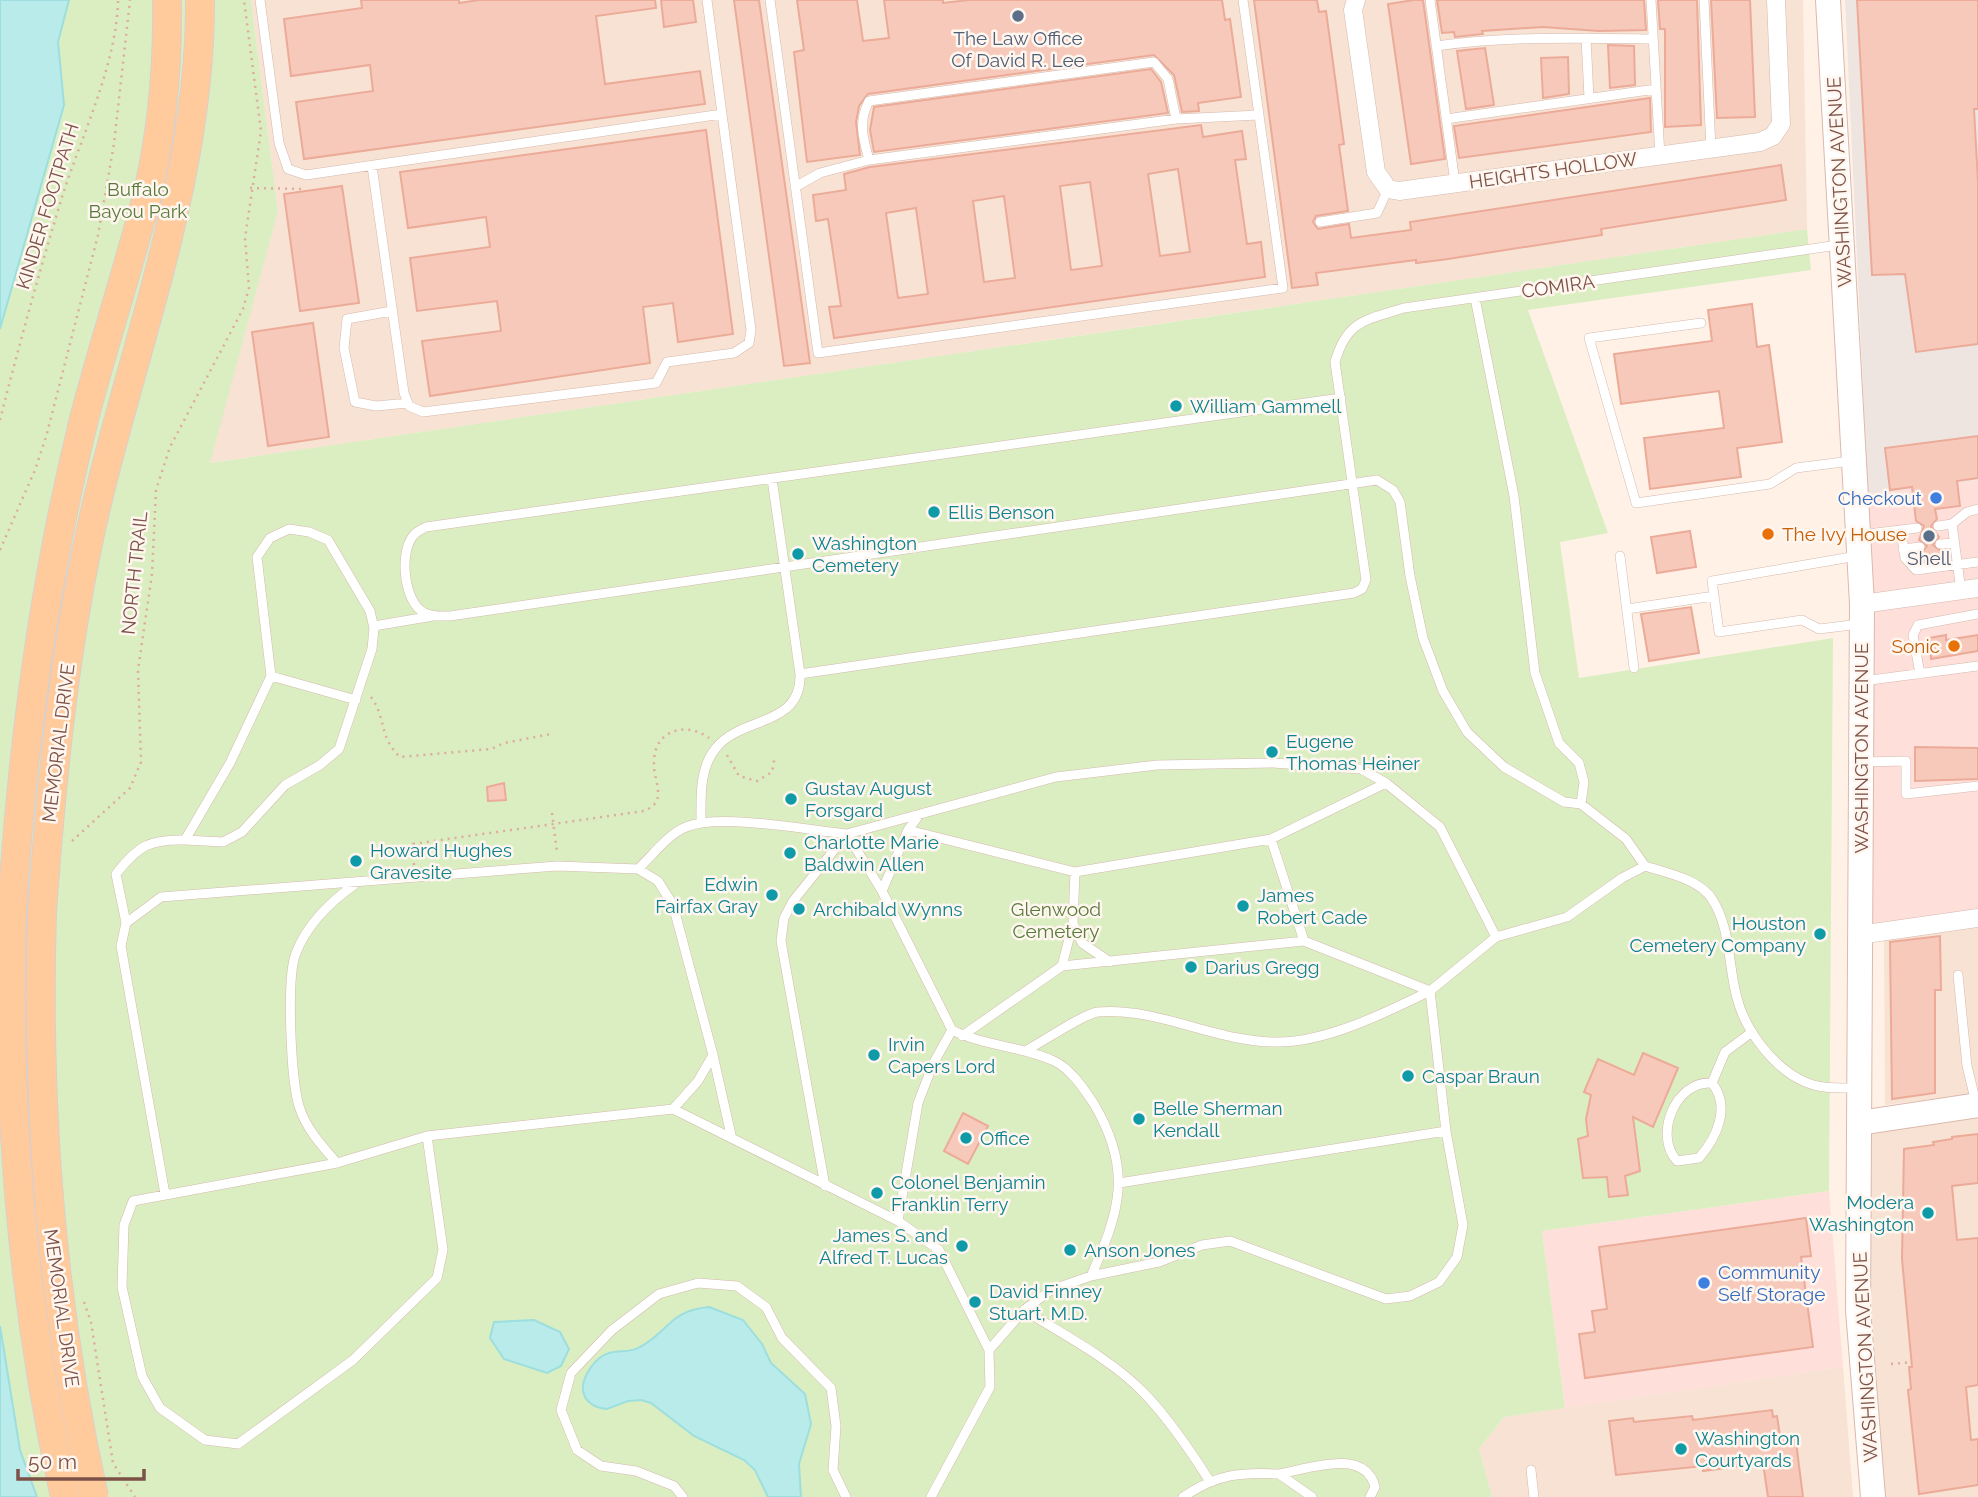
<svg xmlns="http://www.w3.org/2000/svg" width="1978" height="1497" viewBox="0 0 1978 1497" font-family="Raleway,sans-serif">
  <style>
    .residential { fill: #f7e2d3 }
    .commercial { fill: #ffdfda }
    .industrial { fill: #efe5e0 }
    .green { fill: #dbeec2 }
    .water { fill: #b8ebea; stroke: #9ddede; stroke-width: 2 }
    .building { fill: #f7c9ba; stroke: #ecab99; stroke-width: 2; fill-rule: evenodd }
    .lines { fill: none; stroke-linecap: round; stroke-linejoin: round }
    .lane-casing { stroke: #d5b9ad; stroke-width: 10 }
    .street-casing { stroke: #d5b9ad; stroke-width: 19 }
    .secondary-casing { stroke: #dbb9ac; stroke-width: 26 }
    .primary-casing { stroke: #dacfcb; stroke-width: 30 }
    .path { stroke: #ddac9d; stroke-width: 2.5; stroke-dasharray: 2 5; stroke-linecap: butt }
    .lane { stroke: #fff; stroke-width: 9 }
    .street { stroke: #fff; stroke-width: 18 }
    .secondary { stroke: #fff; stroke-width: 24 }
    .primary { stroke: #ffcb9d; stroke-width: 28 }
    .primary-bridge-casing { stroke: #dacfcb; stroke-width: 30; stroke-linecap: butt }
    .primary-bridge { stroke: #ffcb9d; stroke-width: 28 }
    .service-dot { fill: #5c6f8a; stroke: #fff6ef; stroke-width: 2.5 }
    .culture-dot { fill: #0f9aa8; stroke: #fff6ef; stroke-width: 2.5 }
    .shop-dot { fill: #3f7fe0; stroke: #fff6ef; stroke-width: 2.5 }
    .food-dot { fill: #e8710a; stroke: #fff6ef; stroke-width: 2.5 }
    .labels { text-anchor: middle; stroke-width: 5; stroke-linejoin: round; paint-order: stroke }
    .service-label { font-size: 19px; fill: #4e5e75; stroke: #fff6ef }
    .street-label { font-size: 19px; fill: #7c5247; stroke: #fff6ef }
    .park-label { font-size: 19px; fill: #587c3b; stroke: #fff6ef }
    .culture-label { font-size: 19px; fill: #0d838f; stroke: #fff6ef; text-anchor: start }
    .shop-label { font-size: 19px; fill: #366cbe; stroke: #fff6ef; text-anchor: end }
    .food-label { font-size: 19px; fill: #c56008; stroke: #fff6ef; text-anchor: start }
  </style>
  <rect width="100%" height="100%" fill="#fff1e6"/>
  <!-- residential -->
  <path class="residential" d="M251,0H1803L1807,229L209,463L278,211Z
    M1978,922V1093L1885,1105L1884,935Z
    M1978,1106V1497H1874L1859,1123Z
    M1843,1367L1853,1497H1492L1479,1449L1504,1417Z"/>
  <!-- commercial -->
  <path class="commercial" d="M1978,480V911L1871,926L1868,494Z
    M1829,1191L1843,1367L1565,1408L1542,1231Z"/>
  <!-- industrial -->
  <path class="industrial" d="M1845,0H1978V480L1868,494Z"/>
  <!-- green -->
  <path class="green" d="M0,0H251L278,211L210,463L1807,229L1811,270L1528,310L1608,533L1560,542L1579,678L1833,638L1829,1191L1542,1231L1565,1408L1504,1417L1479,1449L1492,1497H0Z"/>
  <!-- water -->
  <path class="water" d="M0,0H69L58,42L64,105L0,329Z
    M709,1307L743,1320L762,1344L771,1363L805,1394L811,1424L799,1464L801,1497H768L755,1470L744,1460L694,1436L651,1403L641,1400L628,1401L607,1409C596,1408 585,1403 583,1391C581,1378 595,1357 609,1353C619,1350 630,1353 640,1347C670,1331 668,1311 709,1307Z
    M534,1320L560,1332L569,1349L561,1366L547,1373L504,1359L490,1338L494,1322Z
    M0,1326L20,1450L37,1497H0Z"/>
  <!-- building -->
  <path class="building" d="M361,0H459V3L479,0H655L656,8L596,16L605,84L700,71L705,104L304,159L296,102L373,91L370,65L291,76L284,19L362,8Z
    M661,0H693L696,22L664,27Z
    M734,0H759L810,363L784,366Z
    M797,0H857L863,41L889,38L884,0H943V3L969,0H1222L1225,20L1230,19L1241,97L1198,103L1199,111L1182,112L1174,75L1154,55L868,94L859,106L856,122L860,155L807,162L794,52L804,50Z
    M1254,0H1317L1319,12L1326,11L1344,144L1339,145L1348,211L1316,216L1313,222L1318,229L1349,224L1351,238L1411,230L1410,222L1781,165L1786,200L1601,229L1602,235L1448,259L1416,263V260L1316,273L1318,285L1292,288Z
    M1414,0H1423L1445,159L1411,164L1388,4Z
    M1437,0H1644L1646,30L1599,31L1543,27L1482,31L1483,34L1455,37L1454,32L1442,33Z
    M1658,0H1697L1701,125L1665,127V29H1660Z
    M1711,0H1750L1755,117L1717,118Z
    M1857,0H1978V109H1974L1978,182V344L1916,352L1905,274L1872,275Z
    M1608,45L1634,46L1635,85L1610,88Z
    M1485,48L1494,105L1466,109L1457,51Z
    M1568,57L1569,94L1543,98L1541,58Z
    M1151,69L1161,82L1168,113L874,152L870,130L874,107Z
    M1650,98L1651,132L1459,158L1454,126Z
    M1201,125L1203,137L1242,131L1246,159L1235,160L1247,244L1261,242L1265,277L834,338L829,307L841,306L828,219L816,221L813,195L846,190L844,174L870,167ZM1178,169L1190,252L1160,256L1148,174ZM1090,182L1102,266L1071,270L1060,186ZM1004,196L1015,278L984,282L973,201ZM916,208L928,294L898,298L886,213Z
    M706,130L733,334L678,342L673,303L643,307L650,363L430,396L422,341L501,331L497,301L417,311L410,258L490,247L486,217L408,228L400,172Z
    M342,186L359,303L300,311L284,194Z
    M1752,304L1757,347L1769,345L1782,442L1737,448L1741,477L1650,489L1644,438L1724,428L1719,391L1621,404L1614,354L1712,341L1708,310Z
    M313,323L329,437L268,446L252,332Z
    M1978,436V478L1957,481L1960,506L1935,509L1937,519L1931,526L1939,537L1933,545L1941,551L1942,560L1922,562L1921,554L1927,546L1919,540L1924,526L1916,521L1912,487L1890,490L1885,448Z
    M1690,531L1696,567L1657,573L1651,537Z
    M1691,607L1699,653L1649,661L1641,614Z
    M1946,635V640L1978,635V651L1931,659L1929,638Z
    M1915,747L1978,748V779L1915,781Z
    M504,783L506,800L488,801L487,787Z
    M1940,936L1941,990H1935V1093L1892,1099L1890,942Z
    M1643,1053L1678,1068L1653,1127L1633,1117L1640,1171L1625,1176L1628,1195L1609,1197L1607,1177L1583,1178L1578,1139L1588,1136L1586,1119L1591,1095L1584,1092L1598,1059L1634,1075Z
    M963,1113L988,1126L968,1164L944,1151Z
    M1978,1134V1183L1952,1186L1957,1240L1978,1238V1385L1966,1387L1971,1440L1978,1439V1485L1919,1494L1908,1390L1911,1389L1909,1367H1912L1902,1259L1904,1149L1934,1145L1933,1142L1952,1139V1137Z
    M1806,1218L1811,1256L1801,1257L1813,1347L1585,1378L1579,1334L1595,1332L1592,1311L1607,1309L1599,1247Z
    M1772,1410L1773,1417L1777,1416L1780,1436L1795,1434L1803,1497H1768L1763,1463L1703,1471V1466L1616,1475L1609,1421L1633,1418L1634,1422L1692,1416L1693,1420Z"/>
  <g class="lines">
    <!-- lane casing -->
    <g class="lane-casing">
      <path id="lane" d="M260,0L279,143L288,169L306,175L722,114L707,0
        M770,0L818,353L1283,288L1243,0
        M1430,0L1455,183
        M1651,0L1660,156
        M1704,0L1711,149
        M1586,38L1589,98
        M1436,46C1508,36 1581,38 1653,39
        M1176,119L1168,79L1154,62L869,101C858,122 863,138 869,160L1176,119L1259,115
        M1446,119L1656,89
        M372,166L404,393L409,406L423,412L656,383L667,362L734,353L749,343L751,330L722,114
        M795,187L820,173L869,160
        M1320,222L1377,213L1388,189
        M1475,298L1514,496L1535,673L1559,743L1579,763L1584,782L1581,804
        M392,311L347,319L344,348L355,402L376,406L408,403
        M1701,323L1589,338L1636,503L1770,484L1796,468L1851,461
        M1341,398L426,527C422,529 415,533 413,536C399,553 404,601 423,612C431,617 441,616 450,616L1377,480L1393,490L1400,502L1410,576L1423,638L1443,691L1467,732L1504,767L1564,802L1581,804L1626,839L1645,866
        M772,479L800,674L1354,593L1362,589L1366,580L1335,362C1347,320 1366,320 1404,308L1838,245
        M1938,526L1952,524
        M1901,530L1917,528
        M1859,535L1901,530L1905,558L1916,570L1978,562
        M1940,544L1954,543
        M1903,549L1920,547
        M1620,556L1634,668
        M1857,556L1712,581L1719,632L1802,620L1819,629L1860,624
        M1961,591L1952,524L1967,512L1978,509
        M1627,609L1714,596
        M374,626L433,616
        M1920,674L1913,635L1918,625L1978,614
        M271,676L356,700
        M1863,681L1978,666
        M1862,762L1906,761V794L1978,786
        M701,822C701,798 699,768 716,748C741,716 802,727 800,674
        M908,830L1075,872L1271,839L1386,783
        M1271,839L1304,941L1430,991
        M1075,872L1073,923L1082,943L1110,962
        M882,891L908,830L919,815
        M126,923L161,897L557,866L638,869
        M1062,966L1073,923
        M1958,975L1967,1066L1976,1103
        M962,1036L1062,966L1304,941
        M1027,1050C1042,1042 1085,1013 1098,1012C1159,1007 1217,1043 1278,1042C1327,1042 1387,1012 1430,991
        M1712,1083C1731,1107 1717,1137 1699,1158L1677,1161C1653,1135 1676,1080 1712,1083L1725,1052L1752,1032
        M673,1109L698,1081L713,1055
        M731,1135L713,1055L673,905L658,881L638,869C652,856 668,834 686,827C721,813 807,830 847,834L882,891L952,1030C984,1046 1021,1046 1054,1061C1071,1069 1084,1089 1094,1104C1133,1170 1120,1211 1091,1276
        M427,1136L443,1250L437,1278L353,1360L238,1444L205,1440L160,1408L142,1376L122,1287L124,1225L133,1201L337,1163L427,1136L673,1109L898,1221L939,1250L989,1350
        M337,1163C322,1146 306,1129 299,1106C291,1081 286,977 296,953C307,925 330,902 354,885
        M1119,1183L1446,1131
        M825,1186L781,941L784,918L793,901L847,834L1056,777L1157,765L1273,763L1361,769L1386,783L1440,827L1496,937
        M165,1194L121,946L126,923L116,874C138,846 149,839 185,840L230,763L271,676L257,557L270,538L289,529L309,532L328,540L370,611L374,628L372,649L339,749L320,765L285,785L242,832L223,842L185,840
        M898,1221L918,1103L933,1064L952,1030
        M1024,1310C1064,1335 1111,1359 1144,1393C1169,1419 1190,1450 1209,1480
        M1531,1470L1534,1497
        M683,1497L674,1486L636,1471L601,1466L577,1450L561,1410L571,1373L612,1330L659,1294L698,1283L737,1286L766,1307L782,1338L831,1388L836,1426L833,1470L846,1497
        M931,1497L990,1387L989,1350L1024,1310L1051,1290L1091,1276L1159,1262L1202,1245L1230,1241L1386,1299L1410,1296L1439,1282L1457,1257L1463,1225L1446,1131L1430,991L1496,937L1567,917L1622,878L1645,866C1667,873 1699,879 1712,899C1731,928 1728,966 1737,998C1745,1030 1773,1067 1803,1081C1819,1089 1838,1088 1856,1088
        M1183,1497C1217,1474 1240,1472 1279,1474
        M1312,1497L1279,1474C1308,1469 1365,1447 1375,1487L1370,1497"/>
    </g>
    <!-- street casing -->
    <g class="street-casing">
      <path id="street" d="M1356,0L1353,10L1376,172L1388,189L1399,191L1760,142L1773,136L1781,124L1776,0
        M1862,604L1978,588
        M1859,935L1978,918"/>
    </g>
    <!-- secondary casing -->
    <g class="secondary-casing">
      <path id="secondary" d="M1828,0L1862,604L1858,1310L1873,1497
        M1859,1123L1978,1105"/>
    </g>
    <!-- primary casing -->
    <g class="primary-casing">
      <path id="primary" d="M12,911C22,745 44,581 84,419C103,346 127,273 146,200C162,135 168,66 167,0
        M42,911C52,775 65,640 96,507C136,339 201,174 200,0"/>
    </g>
    <!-- path -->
    <path class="path" d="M250,188L303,189
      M0,420C19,345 40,269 63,194C82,135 117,63 118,0
      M0,550L35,470L46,437L98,235L114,144L130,0
      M371,697C387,719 378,736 400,757L491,749L504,743L551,734
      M727,755L739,776L757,781L772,772L775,756
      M552,813L557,852
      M72,841L130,788L141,762L138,670L152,574L156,490L170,447L243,309L249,288L245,238L261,131L244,0
      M414,865L413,844L644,811C651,808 657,804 658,796C659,785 653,773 654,762C654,730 686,721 709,738
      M84,1302L91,1322L113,1463L135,1497
      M1891,1364L1912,1362"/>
    <!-- lane -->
    <use href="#lane" class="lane"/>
    <!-- street -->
    <use href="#street" class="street"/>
    <!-- secondary -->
    <use href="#secondary" class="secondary"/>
    <!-- primary -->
    <use href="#primary" class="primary"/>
    <!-- primary-bridge casing -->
    <g class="primary-bridge-casing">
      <path id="primary-bridge" d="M12,911C6,1109 22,1304 65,1497
        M42,911C36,1108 51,1304 94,1497"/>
    </g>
    <!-- primary-bridge -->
    <use href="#primary-bridge" class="primary-bridge"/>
  </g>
  <!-- markers -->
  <g class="service-dot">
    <circle cx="1018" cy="16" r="7"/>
    <circle cx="1929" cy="536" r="7"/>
  </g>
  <g class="culture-dot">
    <circle cx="1176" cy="406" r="7"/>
    <circle cx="934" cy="512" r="7"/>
    <circle cx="798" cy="554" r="7"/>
    <circle cx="1272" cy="752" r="7"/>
    <circle cx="791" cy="799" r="7"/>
    <circle cx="790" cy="853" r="7"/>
    <circle cx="356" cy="861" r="7"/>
    <circle cx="772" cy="895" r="7"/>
    <circle cx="1243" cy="906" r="7"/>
    <circle cx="799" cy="909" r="7"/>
    <circle cx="1820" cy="934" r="7"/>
    <circle cx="1191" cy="967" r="7"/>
    <circle cx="874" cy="1055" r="7"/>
    <circle cx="1408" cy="1076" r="7"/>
    <circle cx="1139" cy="1119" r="7"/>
    <circle cx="966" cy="1138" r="7"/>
    <circle cx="877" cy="1193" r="7"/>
    <circle cx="1928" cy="1213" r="7"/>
    <circle cx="962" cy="1246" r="7"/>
    <circle cx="1070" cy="1250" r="7"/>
    <circle cx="975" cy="1302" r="7"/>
    <circle cx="1681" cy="1449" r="7"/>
  </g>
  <g class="shop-dot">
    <circle cx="1936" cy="498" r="7"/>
    <circle cx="1704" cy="1283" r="7"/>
  </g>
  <g class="food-dot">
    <circle cx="1768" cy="534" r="7"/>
    <circle cx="1954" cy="646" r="7"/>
  </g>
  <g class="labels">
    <!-- service labels -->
    <g class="service-label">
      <text x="1018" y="45">The Law Office<tspan x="1018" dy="22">Of David R. Lee</tspan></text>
      <text x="1929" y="565">Shell</text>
    </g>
    <!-- street labels -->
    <g class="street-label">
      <text transform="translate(1553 170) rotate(-8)" y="7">HEIGHTS HOLLOW</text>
      <text transform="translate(1839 182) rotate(-93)" y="7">WASHINGTON AVENUE</text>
      <text transform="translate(47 206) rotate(-73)" y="7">KINDER FOOTPATH</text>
      <text transform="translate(1558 286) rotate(-8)" y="7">COMIRA</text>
      <text transform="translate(134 573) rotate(-84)" y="7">NORTH TRAIL</text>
      <text transform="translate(58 743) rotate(-83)" y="7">MEMORIAL DRIVE</text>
      <text transform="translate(1861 748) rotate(-90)" y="7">WASHINGTON AVENUE</text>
      <text transform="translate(62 1308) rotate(82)" y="7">MEMORIAL DRIVE</text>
      <text transform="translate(1865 1357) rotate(-93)" y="7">WASHINGTON AVENUE</text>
    </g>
    <!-- park labels -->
    <g class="park-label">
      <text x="138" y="196">Buffalo<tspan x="138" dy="22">Bayou Park</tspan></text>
      <text x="1056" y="916">Glenwood<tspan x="1056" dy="22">Cemetery</tspan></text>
    </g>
    <!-- culture labels -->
    <g class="culture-label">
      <text x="1190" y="413">William Gammell</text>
      <text x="948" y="519">Ellis Benson</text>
      <text x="812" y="550">Washington<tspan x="812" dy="22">Cemetery</tspan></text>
      <text x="1286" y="748">Eugene<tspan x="1286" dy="22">Thomas Heiner</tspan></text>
      <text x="805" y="795">Gustav August<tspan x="805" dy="22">Forsgard</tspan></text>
      <text x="804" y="849">Charlotte Marie<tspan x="804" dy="22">Baldwin Allen</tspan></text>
      <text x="370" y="857">Howard Hughes<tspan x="370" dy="22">Gravesite</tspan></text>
      <text x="758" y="891" text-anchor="end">Edwin<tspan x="758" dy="22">Fairfax Gray</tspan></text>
      <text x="1257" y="902">James<tspan x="1257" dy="22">Robert Cade</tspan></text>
      <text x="813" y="916">Archibald Wynns</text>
      <text x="1806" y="930" text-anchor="end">Houston<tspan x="1806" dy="22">Cemetery Company</tspan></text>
      <text x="1205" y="974">Darius Gregg</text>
      <text x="888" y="1051">Irvin<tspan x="888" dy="22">Capers Lord</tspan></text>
      <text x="1422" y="1083">Caspar Braun</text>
      <text x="1153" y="1115">Belle Sherman<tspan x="1153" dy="22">Kendall</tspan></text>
      <text x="980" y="1145">Office</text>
      <text x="891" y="1189">Colonel Benjamin<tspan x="891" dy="22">Franklin Terry</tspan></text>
      <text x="1914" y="1209" text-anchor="end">Modera<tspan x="1914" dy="22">Washington</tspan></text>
      <text x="948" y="1242" text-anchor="end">James S. and<tspan x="948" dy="22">Alfred T. Lucas</tspan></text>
      <text x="1084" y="1257">Anson Jones</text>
      <text x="989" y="1298">David Finney<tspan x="989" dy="22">Stuart, M.D.</tspan></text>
      <text x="1695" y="1445">Washington<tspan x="1695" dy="22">Courtyards</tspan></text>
    </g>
    <!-- shop labels -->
    <g class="shop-label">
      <text x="1922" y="505">Checkout</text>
      <text x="1718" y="1279" text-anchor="start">Community<tspan x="1718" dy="22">Self Storage</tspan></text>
    </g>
    <!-- food labels -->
    <g class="food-label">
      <text x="1782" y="541">The Ivy House</text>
      <text x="1940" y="653" text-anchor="end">Sonic</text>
    </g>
  </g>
  <!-- scale -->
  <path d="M18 1469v10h126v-10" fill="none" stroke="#7c5247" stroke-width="3.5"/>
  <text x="28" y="1469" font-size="21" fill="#7c5247" stroke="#fff6ef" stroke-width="5" paint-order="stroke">50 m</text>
</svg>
